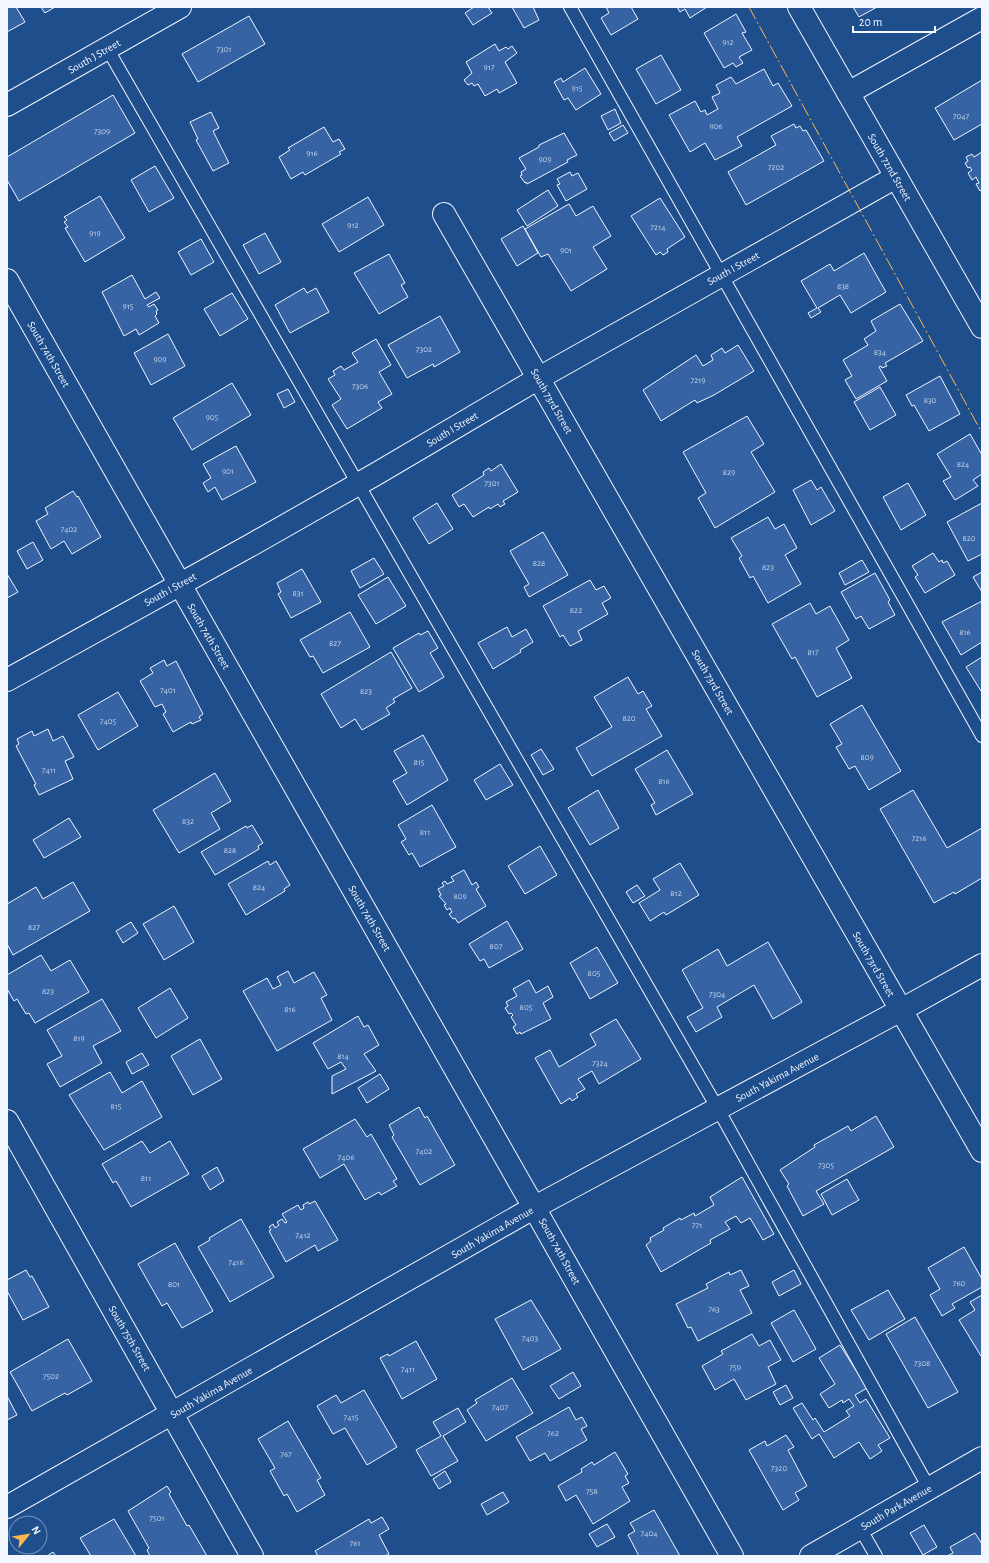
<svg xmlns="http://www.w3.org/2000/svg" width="989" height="1563" viewBox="0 0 989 1563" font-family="'Alegreya Sans',sans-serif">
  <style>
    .building { fill: #3563a3; stroke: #f2f6ff }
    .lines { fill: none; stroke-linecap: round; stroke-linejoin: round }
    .lane-casing { stroke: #f2f6ff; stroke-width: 14 }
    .street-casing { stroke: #f2f6ff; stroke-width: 24 }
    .secondary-casing { stroke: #f2f6ff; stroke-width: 24 }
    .primary-casing { stroke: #f2f6ff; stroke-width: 24 }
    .lane { stroke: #1f4e8c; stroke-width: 12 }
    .street { stroke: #1f4e8c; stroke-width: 22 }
    .secondary { stroke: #1f4e8c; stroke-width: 22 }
    .primary { stroke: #1f4e8c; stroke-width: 22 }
    .power { stroke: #ffb74d; stroke-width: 1; stroke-dasharray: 14 3 2 3; stroke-linecap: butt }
    .labels { text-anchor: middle; stroke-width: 3; stroke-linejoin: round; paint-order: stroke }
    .number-label { font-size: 9px; fill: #c3d1e8 }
    .street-label { font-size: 11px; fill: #f2f6ff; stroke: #1f4e8c }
  </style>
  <rect width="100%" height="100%" fill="#1f4e8c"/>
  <!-- building -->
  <path class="building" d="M7,7H16L25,22L7,32Z
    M41,7H55L45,13Z
    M474,7H488L492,13L473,25L465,13Z
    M512,7H533L539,20L524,28Z
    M606,7H631L638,19L611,35L601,18L609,13Z
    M677,7H707L690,18L685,9L680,12Z
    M853,7H877L859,17Z
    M736,14L746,32L742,33L752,50L739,57L743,63L736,67L733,63L724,68L704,33Z
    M249,16L265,44L198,82L182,54Z
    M495,44L499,51L506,47L508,49L512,46L517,53L505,62L517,83L499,93L497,89L485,96L478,84L474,86L472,83L468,85L464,80L472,73L466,62Z
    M661,55L681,90L656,104L636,69Z
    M585,68L601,94L576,110L568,98L564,100L554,82L561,78L563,82Z
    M764,69L773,86L778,83L792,106L737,137L742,146L715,160L705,143L690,152L669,115L695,101L701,112L705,110L707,115L718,109L712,97L720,93L716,85L731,77L736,84Z
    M982,80V124L954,140L935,108Z
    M113,95L135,133L19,201L7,180V157Z
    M615,109L621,123L608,130L601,116Z
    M211,112L219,128L213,131L229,163L213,171L196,140L198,139L190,122Z
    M794,124L796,128L800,126L803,131L806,130L824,161L746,205L728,172L776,145L771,136Z
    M623,125L628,133L614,141L609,133Z
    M324,127L333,142L339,139L345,149L339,152L341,154L305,175L303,172L291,179L279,157L290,150L288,148Z
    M564,133L577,155L567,160L568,162L527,184L526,182L525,183L520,176L522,175L521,172L526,169L519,158L539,147V145Z
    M982,152V189L980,191L976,184L979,183L976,177L972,180L968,173L972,170L970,167L968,168L965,163L968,161L966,157L972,154L974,157Z
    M155,166L174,198L149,212L131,180Z
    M570,172L572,176L578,173L587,189L566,201L557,185L560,184L557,179Z
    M548,190L558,206L527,226L517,210Z
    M100,196L125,238L85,262L65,228L68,227L64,222L67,220L64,217Z
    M368,197L384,225L339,252L322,224Z
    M660,198L685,237L667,249L668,252L663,255L660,252L656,255L631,216Z
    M569,204L576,216L593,206L611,236L593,247L607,269L571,291L548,254L541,257L525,229Z
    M523,226L538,253L517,266L501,239Z
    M265,233L281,262L259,274L243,245Z
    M201,239L214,262L191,275L178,252Z
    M864,253L886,292L851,313L840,295L818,308L821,312L811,318L808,313L817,308L801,281L830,264L834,271Z
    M389,254L405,283L401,285L408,297L379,314L354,273Z
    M132,275L145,299L156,292L160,298L147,305L149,307L154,304L158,310L156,311L157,314L155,316L159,323L139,335L136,329L124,336L102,292Z
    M304,288L307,293L316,288L329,312L290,333L275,305Z
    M232,293L248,319L220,336L204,309Z
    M900,304L923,341L885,363L887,366L882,368L881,366L879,367L887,381L856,399L845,380L852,376L843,360L868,345L864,339L876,331L871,321Z
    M440,316L460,352L434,367L433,364L407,378L388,345Z
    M168,334L185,366L151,385L134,353Z
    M376,339L391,365L379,372L392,394L378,402L382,408L347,429L332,405L341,399L328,379L335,375L333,371L341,366L344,370L358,362L352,353Z
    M738,345L754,371L714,395L697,403L695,400L661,421L643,390L696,355L703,366L713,360L711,355L722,348L725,353Z
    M940,376L960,414L929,431L914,405L912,406L906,395Z
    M232,383L251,415L192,450L173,418Z
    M880,387L896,415L870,430L854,402Z
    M288,389L295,402L284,408L277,394Z
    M747,416L764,444L751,452L775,492L715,528L698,498L706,493L683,452Z
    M970,434L982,455V474L973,480L978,486L955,500L943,481L951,477L937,454Z
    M236,446L256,482L222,500L215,487L208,492L203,483L211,478L203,464Z
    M501,464L518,492L503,501L505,504L500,507L498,504L490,509L489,507L473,517L464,504L459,507L452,495L484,475L483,472L489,468L491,471Z
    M811,480L817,490L821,487L835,511L811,525L793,490Z
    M908,483L926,515L901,530L883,497Z
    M73,491L77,497L78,496L101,537L72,554L64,541L51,549L36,521L48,514L45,508Z
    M437,503L453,529L429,544L413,518Z
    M982,503V554L968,561L947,522Z
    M768,517L775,529L784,524L797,548L785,555L801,584L768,603L753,576L750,578L739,558L742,556L731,538Z
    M543,532L568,575L529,597L524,587L529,584L510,551Z
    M33,542L43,560L27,569L17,551Z
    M933,553L939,562L942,560L943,563L947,561L955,575L925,593L915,577L918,575L912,566Z
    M374,558L384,574L360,588L351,571Z
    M862,560L869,572L845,585L839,573Z
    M302,569L321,602L291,618L278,594L281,592L277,583Z
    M982,572V592L973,577Z
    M875,573L890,600L888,602L895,615L869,629L861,616L856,619L841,592Z
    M7,574L18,592L7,598Z
    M388,577L406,606L376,624L358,595Z
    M590,580L596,590L604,586L611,598L602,603L608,614L578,631L582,640L570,646L563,635L560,637L543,606Z
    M982,601V642L961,655L942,622Z
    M810,603L816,614L830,606L849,640L836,648L852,678L817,697L795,657L792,659L772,624Z
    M350,612L370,647L323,673L313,656L310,657L300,640Z
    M507,627L512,637L526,629L533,642L520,650L521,652L493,669L478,643Z
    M428,631L438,648L430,653L444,677L419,692L393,648L419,633L420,635Z
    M391,652L412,688L393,699L395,702L386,708L390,714L362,730L355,719L341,728L321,694Z
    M982,657V690L981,691L966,667Z
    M164,660L167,666L176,661L203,714L199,717L201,720L192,724L191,722L173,732L163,714L166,712L162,704L155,707L140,681L153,673L150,668Z
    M628,677L638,694L643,691L652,706L646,709L662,736L592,776L576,748L612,727L594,697Z
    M118,692L138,726L98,750L78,715Z
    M862,705L901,771L869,790L855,766L849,769L836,747L842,744L830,724Z
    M48,729L53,741L63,736L74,757L65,761L73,779L39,795L34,785L36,784L16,746L19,744L17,739L32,731L34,736Z
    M423,735L448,780L407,805L393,781L407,773L394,751Z
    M541,749L554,769L543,775L531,755Z
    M667,750L693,794L656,815L651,805L655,803L635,769Z
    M500,764L513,785L486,800L474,780Z
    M215,773L231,801L211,813L220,829L179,853L153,810Z
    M598,790L619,828L590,845L568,808Z
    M913,790L947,848L982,828V878L955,894L954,892L934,903L880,809Z
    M432,805L456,847L420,867L412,853L409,855L401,842L406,839L398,825Z
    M69,818L81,837L44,858L33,840Z
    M252,825L263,843L258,846L259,849L215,875L201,852L246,826L247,828Z
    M540,846L557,875L525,894L508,866Z
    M268,861L270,865L276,861L290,885L284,889L285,891L246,915L228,884Z
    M680,863L699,895L666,915L664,912L650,921L639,903L660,890L653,879Z
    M464,870L472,885L476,882L479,887L476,889L486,906L458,923L455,918L453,919L449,914L452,912L450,908L447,910L444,905L446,904L439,896L441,895L438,889L444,886L442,883L445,881L447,884L454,881L451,877Z
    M73,882L90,911L13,955L7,944V904L36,887L43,899Z
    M637,885L645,896L633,903L626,892Z
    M174,906L194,942L164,960L143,924Z
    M507,921L523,949L489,968L484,959L480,961L469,944Z
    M131,922L138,933L123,943L116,931Z
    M768,942L802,1002L773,1019L754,985L717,1007L722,1017L696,1032L687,1017L703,1008L682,970L718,949L727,966Z
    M597,947L618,983L590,999L570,963Z
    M41,955L51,971L70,960L89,992L35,1023L29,1013L26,1014L17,999L14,1001L7,989V975Z
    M288,971L294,983L314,972L327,995L321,998L332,1020L277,1051L243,991L267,978L273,989L281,985L277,977Z
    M529,980L536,993L548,986L553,997L543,1003L551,1019L521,1034L520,1032L517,1034L513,1027L516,1025L511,1017L513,1015L511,1013L509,1014L505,1008L508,1006L506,1002L517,996L513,989Z
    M170,988L188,1018L156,1038L138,1008Z
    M102,999L121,1031L93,1046L102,1063L60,1087L47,1064L62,1056L47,1030Z
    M358,1016L364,1027L368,1025L379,1045L364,1054L376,1071L332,1094V1076L346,1069L341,1062L328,1069L313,1043Z
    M616,1019L641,1059L599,1084L592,1071L578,1079L585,1089L576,1094L578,1097L572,1101L570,1098L561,1104L535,1058L550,1050L559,1067L596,1045L590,1034Z
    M200,1039L222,1079L193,1095L171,1056Z
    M142,1053L149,1065L132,1074L126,1062Z
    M110,1072L122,1093L142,1081L162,1117L104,1150L69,1095Z
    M380,1074L389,1089L367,1103L358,1088Z
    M419,1107L425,1118L427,1116L455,1165L420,1185L392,1137L394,1135L389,1125Z
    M876,1116L894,1147L816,1191L824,1204L803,1216L787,1186L789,1184L780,1170L815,1147L814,1145L848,1126L851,1131Z
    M355,1119L367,1137L371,1134L397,1179L393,1181L397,1186L381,1195L379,1192L365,1200L344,1164L320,1178L303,1149Z
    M142,1141L150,1153L170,1141L189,1174L131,1207L116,1181L113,1183L102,1164Z
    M217,1167L224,1181L210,1190L202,1176Z
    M742,1177L774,1234L763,1240L750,1218L741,1223L736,1216L725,1222L730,1229L710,1240L711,1243L661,1272L646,1245L651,1241L650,1238L664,1230L663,1228L680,1218L681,1220L694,1213L695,1216L714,1205L710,1197Z
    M847,1179L859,1200L832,1215L821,1194Z
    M315,1201L338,1240L318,1251L315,1245L286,1262L269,1231L271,1230L269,1227L273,1224L275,1228L279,1225L277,1222L282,1219L285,1223L287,1222L282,1214L298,1205L301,1210L304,1208L303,1205L308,1202L309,1204Z
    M241,1219L274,1277L230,1302L198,1247L210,1240L209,1238Z
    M175,1243L213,1311L182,1328L167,1303L162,1306L138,1264Z
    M964,1247L982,1279V1287L952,1304L955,1308L942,1316L930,1295L940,1289L928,1268Z
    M26,1270L30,1277L32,1276L49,1307L23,1320L7,1291V1280Z
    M741,1270L749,1286L740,1290L752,1313L698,1341L691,1327L688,1328L676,1304L708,1288L706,1284L729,1272L730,1275Z
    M794,1270L801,1284L779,1296L772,1282Z
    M888,1290L905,1319L869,1340L851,1310Z
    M982,1295V1355L981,1356L959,1320L975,1310L970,1302Z
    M531,1300L561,1349L523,1370L495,1319Z
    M794,1310L816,1349L793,1362L771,1323Z
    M915,1317L958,1392L928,1408L886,1334Z
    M752,1334L759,1346L770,1340L781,1360L768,1367L776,1384L746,1400L734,1379L715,1390L702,1366L723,1354L721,1351Z
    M68,1339L92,1381L67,1395L65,1393L32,1411L10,1372Z
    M416,1341L437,1379L402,1399L380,1358L388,1354L389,1356Z
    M840,1345L867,1388L855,1395L860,1403L866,1399L890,1438L878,1445L882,1451L870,1459L859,1442L834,1458L819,1434L812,1439L793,1408L802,1403L813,1420L815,1418L824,1432L850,1416L846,1411L854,1406L849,1399L843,1403L842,1400L829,1408L820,1394L835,1384L819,1358Z
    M573,1372L581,1386L559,1399L550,1386Z
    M512,1378L533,1413L486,1441L467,1410L477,1403L475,1400Z
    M786,1385L793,1398L780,1405L773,1392Z
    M364,1390L397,1447L367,1465L345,1428L333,1434L317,1406L336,1395L341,1403Z
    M7,1396L17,1415L7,1420Z
    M569,1407L576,1420L582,1417L587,1426L581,1429L587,1440L550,1461L545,1453L530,1461L516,1437Z
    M458,1408L466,1422L443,1436L458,1461L431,1476L416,1450L441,1436L433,1422Z
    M288,1421L321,1478L317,1480L325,1495L297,1512L287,1494L284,1496L270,1471L275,1468L258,1439Z
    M786,1435L794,1447L788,1450L807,1486L795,1493L799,1500L783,1510L749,1450L765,1441L767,1446Z
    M615,1452L628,1474L625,1476L629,1483L622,1487L630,1501L593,1524L576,1495L566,1501L558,1486L582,1472L581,1469L592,1462L594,1465Z
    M445,1471L451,1482L439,1489L433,1479Z
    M167,1486L171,1492L169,1494L187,1526L189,1525L207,1556H150L147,1550L149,1548L128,1511Z
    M503,1492L509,1502L487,1515L481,1504Z
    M654,1510L680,1556H639L628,1535L635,1531L630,1523Z
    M382,1517L389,1529L379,1535L389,1554L385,1556H318L315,1551L369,1519L371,1523Z
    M114,1519L136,1556H91L80,1538Z
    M607,1524L615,1537L597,1547L589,1534Z
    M924,1525L937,1547L923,1555L910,1533Z
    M975,1533L982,1544V1556H947L953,1553L950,1547Z
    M53,1552L56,1556H47Z"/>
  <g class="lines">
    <!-- lane casing -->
    <g class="lane-casing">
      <path id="lane" d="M570,7L982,736
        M107,48L718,1109L929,1488
        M860,1528L876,1556"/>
    </g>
    <!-- street casing -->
    <g class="street-casing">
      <path id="street" d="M848,93L982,18
        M7,105L180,7
        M444,214L982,1151
        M7,280L732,1556
        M7,680L251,545L376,474L539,378L896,177
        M7,1121L252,1556
        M811,1556L982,1458"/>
    </g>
    <!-- secondary casing -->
    <g class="secondary-casing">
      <path id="secondary" d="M7,1507L535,1207L901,1010L982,965"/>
    </g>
    <!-- primary casing -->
    <g class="primary-casing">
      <path id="primary" d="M799,7L982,327"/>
    </g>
    <!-- lane -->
    <use href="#lane" class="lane"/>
    <!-- street -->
    <use href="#street" class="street"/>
    <!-- secondary -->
    <use href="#secondary" class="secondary"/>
    <!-- primary -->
    <use href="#primary" class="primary"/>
    <!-- power -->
    <path class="power" d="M749,7L982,433"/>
  </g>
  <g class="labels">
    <!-- number labels -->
    <g class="number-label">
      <text x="728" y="45">912</text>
      <text x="224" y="52">7301</text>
      <text x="489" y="70">917</text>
      <text x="577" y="91">915</text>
      <text x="961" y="119">7047</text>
      <text x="716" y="129">906</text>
      <text x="102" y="134">7309</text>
      <text x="312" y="156">916</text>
      <text x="545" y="162">909</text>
      <text x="776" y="170">7202</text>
      <text x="353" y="228">912</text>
      <text x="658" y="230">7214</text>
      <text x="95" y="236">919</text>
      <text x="566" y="253">901</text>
      <text x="843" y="289">838</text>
      <text x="128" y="309">915</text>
      <text x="424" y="352">7302</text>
      <text x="880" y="355">834</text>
      <text x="160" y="362">909</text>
      <text x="698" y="383">7219</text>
      <text x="360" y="389">7306</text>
      <text x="930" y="403">830</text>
      <text x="212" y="420">905</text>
      <text x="963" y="467">824</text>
      <text x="228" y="474">901</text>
      <text x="729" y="475">829</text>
      <text x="492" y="486">7301</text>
      <text x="69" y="532">7402</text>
      <text x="969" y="541">820</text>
      <text x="539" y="566">828</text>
      <text x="768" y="570">823</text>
      <text x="298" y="596">831</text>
      <text x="576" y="613">822</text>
      <text x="965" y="635">816</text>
      <text x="335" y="646">827</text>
      <text x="813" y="655">817</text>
      <text x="168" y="693">7401</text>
      <text x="366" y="694">823</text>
      <text x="629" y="721">820</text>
      <text x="108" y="724">7405</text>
      <text x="867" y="760">809</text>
      <text x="419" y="765">815</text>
      <text x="49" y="773">7411</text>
      <text x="664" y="784">816</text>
      <text x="188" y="824">832</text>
      <text x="425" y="835">811</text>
      <text x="919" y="841">7216</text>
      <text x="230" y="853">828</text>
      <text x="259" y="890">824</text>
      <text x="676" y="896">812</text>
      <text x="460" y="899">809</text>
      <text x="34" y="930">827</text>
      <text x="496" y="949">807</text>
      <text x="594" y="976">805</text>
      <text x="48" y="994">823</text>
      <text x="717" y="997">7304</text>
      <text x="526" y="1010">805</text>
      <text x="290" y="1012">816</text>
      <text x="79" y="1041">819</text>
      <text x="343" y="1059">814</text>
      <text x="600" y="1066">7324</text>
      <text x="116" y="1109">815</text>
      <text x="424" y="1154">7402</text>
      <text x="346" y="1160">7406</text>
      <text x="826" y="1168">7305</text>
      <text x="146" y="1181">811</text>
      <text x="697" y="1228">771</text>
      <text x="303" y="1238">7412</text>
      <text x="236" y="1265">7416</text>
      <text x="959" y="1286">760</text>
      <text x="174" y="1287">801</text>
      <text x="714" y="1312">763</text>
      <text x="530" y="1341">7403</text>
      <text x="922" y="1366">7308</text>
      <text x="735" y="1370">759</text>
      <text x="408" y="1372">7411</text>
      <text x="51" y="1379">7502</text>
      <text x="500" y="1410">7407</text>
      <text x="351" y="1420">7415</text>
      <text x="553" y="1436">762</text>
      <text x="286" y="1457">767</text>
      <text x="779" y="1471">7320</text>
      <text x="592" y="1494">758</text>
      <text x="157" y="1521">7501</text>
      <text x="649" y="1536">7404</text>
      <text x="355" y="1546">761</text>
    </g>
    <!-- street labels -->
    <g class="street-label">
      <text transform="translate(94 56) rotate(-30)" y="4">South J Street</text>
      <text transform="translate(890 167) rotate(60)" y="4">South 72nd Street</text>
      <text transform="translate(733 268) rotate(-29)" y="4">South I Street</text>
      <text transform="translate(49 354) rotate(60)" y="4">South 74th Street</text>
      <text transform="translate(552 401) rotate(60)" y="4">South 73rd Street</text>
      <text transform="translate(452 429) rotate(-31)" y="4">South I Street</text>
      <text transform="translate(170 589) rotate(-29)" y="4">South I Street</text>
      <text transform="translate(209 636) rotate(60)" y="4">South 74th Street</text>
      <text transform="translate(713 682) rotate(60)" y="4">South 73rd Street</text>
      <text transform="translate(370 918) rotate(60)" y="4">South 74th Street</text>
      <text transform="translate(874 964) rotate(60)" y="4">South 73rd Street</text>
      <text transform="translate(777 1077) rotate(-28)" y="4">South Yakima Avenue</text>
      <text transform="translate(492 1232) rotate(-30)" y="4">South Yakima Avenue</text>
      <text transform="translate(560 1251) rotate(61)" y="4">South 74th Street</text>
      <text transform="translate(130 1338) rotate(60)" y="4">South 75th Street</text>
      <text transform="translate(211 1392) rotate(-30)" y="4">South Yakima Avenue</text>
      <text transform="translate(896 1507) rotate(-30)" y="4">South Park Avenue</text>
    </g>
  </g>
  <!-- border -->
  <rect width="989" height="1563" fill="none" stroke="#f2f6ff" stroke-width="16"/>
  <!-- north arrow -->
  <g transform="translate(28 1535) rotate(60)"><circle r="19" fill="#1f4e8c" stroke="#7391ba"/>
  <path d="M0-3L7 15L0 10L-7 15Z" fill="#ffb74d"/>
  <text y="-6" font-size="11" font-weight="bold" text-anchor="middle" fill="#f2f6ff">N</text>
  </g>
  <!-- scale -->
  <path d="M853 26v6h82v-6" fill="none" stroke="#f2f6ff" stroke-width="2"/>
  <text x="859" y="26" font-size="12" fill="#f2f6ff" stroke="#1f4e8c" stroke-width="3" paint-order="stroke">20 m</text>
</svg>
